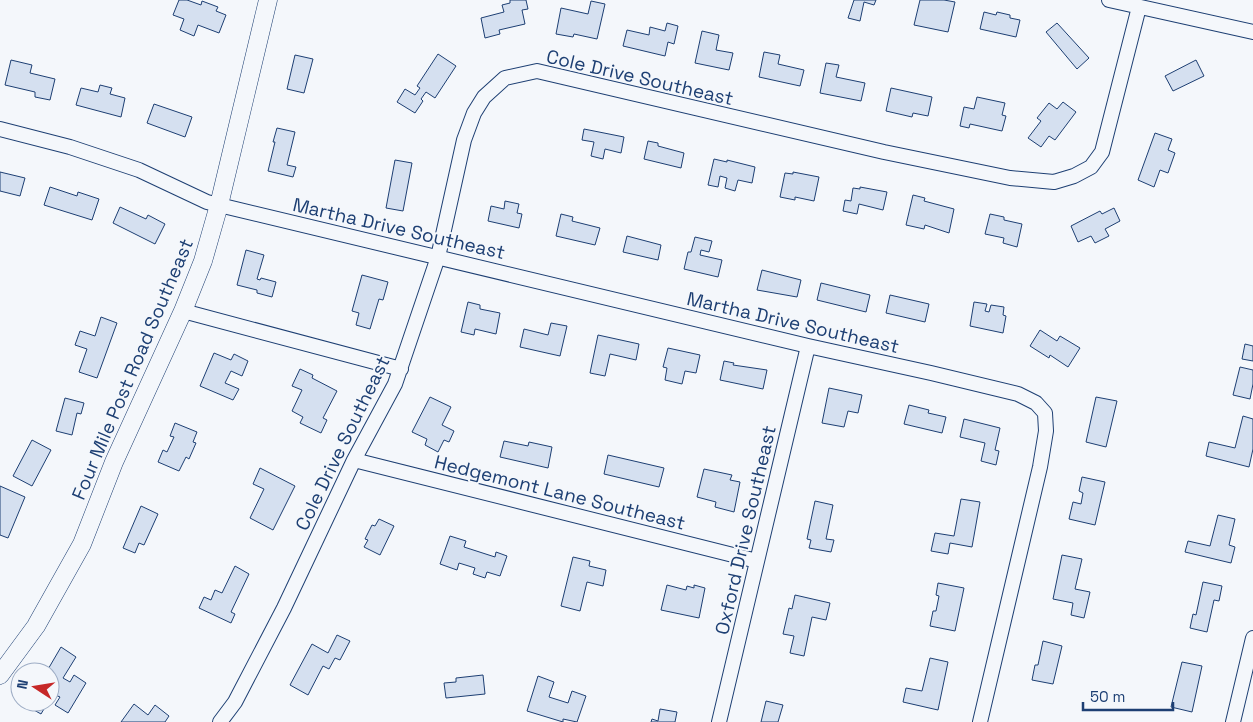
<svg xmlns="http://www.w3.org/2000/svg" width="1253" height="722" viewBox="0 0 1253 722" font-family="'Space Grotesk',sans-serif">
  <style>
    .building { fill: #d5e0f0; stroke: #1d3f73 }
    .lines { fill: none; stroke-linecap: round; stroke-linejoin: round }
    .minor-casing { stroke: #1d3f73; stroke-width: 16 }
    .major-casing { stroke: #1d3f73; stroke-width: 19 }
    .minor { stroke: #f4f7fb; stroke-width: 14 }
    .major { stroke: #f4f7fb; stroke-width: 18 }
    .labels { text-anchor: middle; stroke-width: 4; stroke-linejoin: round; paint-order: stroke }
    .street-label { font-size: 19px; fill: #1d3f73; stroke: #f4f7fb }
  </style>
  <rect width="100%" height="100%" fill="#f4f7fb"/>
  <!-- building -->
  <path class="building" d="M179,0H187L201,5L202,1L218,7L216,11L226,15L219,33L198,25L194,36L180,30L184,19L173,15Z
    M510,0H526L528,9L522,10L525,24L499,30L500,34L485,38L481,18L504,12L502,5L510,3Z
    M854,0H876L874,5L864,2L860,21L848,18Z
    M920,0H944L955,2L948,32L914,25Z
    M591,1L605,4L597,39L574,34L573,37L556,34L561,8L588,14Z
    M984,12L996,15L997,12L1010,15V18L1020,20L1016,37L980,29Z
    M667,23L678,26L674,44L668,42L665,56L623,46L627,30L649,35L650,27L665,31Z
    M1057,23L1089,58L1077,69L1046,32Z
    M702,31L719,35L716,50L733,53L729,70L695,63Z
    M764,52L780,55L778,64L804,70L800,86L759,77Z
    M438,54L456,66L435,98L426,92L421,99L423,101L415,113L397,102L405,89L415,95L420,88L417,86Z
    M295,55L313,59L304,93L287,89Z
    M11,60L32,65L30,73L55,79L50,100L35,97V92L5,85Z
    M1196,60L1204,76L1173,91L1165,76Z
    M826,63L839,65L836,77L865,83L861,101L820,93Z
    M100,85L112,88L110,94L125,98L121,117L76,105L81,88L98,92Z
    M891,88L932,97L928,116L913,113L912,117L886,111Z
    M977,97L1005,103L1002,115L1006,116L1002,131L970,124L969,128L960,126L964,107L974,109Z
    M1063,102L1076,112L1055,140L1049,136L1041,147L1028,138L1041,121L1037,118L1049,103L1057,109Z
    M154,104L192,117L185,137L147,123Z
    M277,128L295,132L287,165L296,167L293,177L268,171L275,142H273Z
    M584,129L624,137L621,153L605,149L603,159L591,156L594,142L582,140Z
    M1155,133L1172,139L1168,150L1175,153L1168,173L1160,170L1154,187L1138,180Z
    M648,141L658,143V146L684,153L681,168L644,159Z
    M714,159L727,162V160L755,167L752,183L738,180L735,191L725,188L727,178L720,176L718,187L708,185Z
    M395,160L412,163L403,211L386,208Z
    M0,172L25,178L20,196L0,191Z
    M793,172L819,177L814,201L795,197V200L780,197L785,173L793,174Z
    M50,187L77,196L78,192L99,199L92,220L44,205Z
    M860,187L887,192L883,210L859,204L857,214L843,211L845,200L851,201L853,188L860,189Z
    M913,195L925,198L924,201L954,209L949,233L925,225L924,229L906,225Z
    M505,201L519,204L517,213L522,214L519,228L488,221L491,206L504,209Z
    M120,207L146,219L148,215L165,224L155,244L113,223Z
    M1114,208L1120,221L1105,229L1109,236L1095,243L1091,236L1078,242L1071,226L1100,211L1102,214Z
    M561,214L573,217L572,221L600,228L595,245L556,236Z
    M990,214L1004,217V220L1022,224L1017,247L1003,243L1004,238L985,234Z
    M627,236L661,245L658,260L623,252Z
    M695,237L712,241L709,252L701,250L700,255L722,260L718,277L684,269L688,252H691Z
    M246,250L264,255L257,279L260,280L261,278L276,282L272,297L257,293V290L237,285Z
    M762,270L801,280L797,297L757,290Z
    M362,275L388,282L383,300L379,299L370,329L356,325L359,313L352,311Z
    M821,283L870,295L866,312L817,300Z
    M890,295L929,304L925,322L886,313Z
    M468,302L480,305V309L500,313L496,334L475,329L474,335L461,332Z
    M974,302L987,304L985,311L989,312L991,305L1004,307L1003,315L1006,316L1003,333L970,326Z
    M101,317L117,323L97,378L79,372L87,349L75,345L80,331L95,336Z
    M551,323L567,326L560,356L520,347L524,329L548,335Z
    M1040,330L1057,341L1060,336L1080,348L1068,367L1050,355L1049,358L1030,346Z
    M598,335L639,344L636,360L610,354L605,376L590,373Z
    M1245,344L1253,346V361L1242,359Z
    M668,348L700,355L696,373L685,371L682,384L665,380L667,368L663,367Z
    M214,353L231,360L234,354L248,361L242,376L231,371L225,383L239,389L233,400L200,386Z
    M724,361L734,363L733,365L767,370L763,389L720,380Z
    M1240,367L1253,370V384L1250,399L1233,395Z
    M300,369L313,375L312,378L337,391L323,418L327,420L321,433L300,423L303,417L292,411L302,390L292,386Z
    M829,388L862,395L858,413L848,411L844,427L822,423Z
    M430,397L451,407L442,425L454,431L449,442L444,440L438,452L425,445L427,439L412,432Z
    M1096,397L1117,401L1106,447L1086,442Z
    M65,398L84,403L81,414L77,413L72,435L56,431Z
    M909,405L929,410L928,413L946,417L942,433L904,424Z
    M1243,416L1253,419V449L1249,467L1206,456L1209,442L1235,448Z
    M964,419L1000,428L995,450L999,451L996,465L981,461L985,443L960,437Z
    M175,423L197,432L193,442L196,443L189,459L186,457L179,471L158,462L163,450L167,452L174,437L170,436Z
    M32,440L51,450L32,486L13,476Z
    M504,441L528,446L529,442L552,447L548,468L500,457Z
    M608,455L664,468L659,487L604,474Z
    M260,468L295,486L273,530L250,518L264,489L253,484Z
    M704,469L732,475L730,480L740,482L734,512L715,507L716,502L697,497Z
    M1082,477L1105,482L1095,525L1069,519L1073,502L1081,504L1083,493L1079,491Z
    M0,486L25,497L8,538L0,535Z
    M961,499L980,502L972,547L950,543L948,554L931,551L935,533L954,536Z
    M815,501L833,505L826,539L834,540L831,552L809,548L811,540L807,539Z
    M141,506L158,514L144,545L139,543L135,553L123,548Z
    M1218,515L1235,519L1229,545L1235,547L1231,563L1185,552L1188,541L1210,546Z
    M379,519L394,526L380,555L364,547L368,540L365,539L372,525L375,526Z
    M450,536L466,541L464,547L495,557L496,552L507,556L500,576L487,572L485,578L473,574L475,568L459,563L457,570L440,564Z
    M1062,555L1082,559L1075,589L1090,592L1084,618L1071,615L1073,603L1053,599Z
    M573,557L590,561L589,566L606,570L603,586L587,582L580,611L561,606Z
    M235,566L249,574L231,612L235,614L231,623L199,608L204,597L211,600L215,590L222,593Z
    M1203,582L1222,586L1219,601L1214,600L1207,632L1190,628L1193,614L1196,615Z
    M938,583L964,588L955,631L930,626L933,611H936L939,596L936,595Z
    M667,585L686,590L687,586L694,588V585L705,588L699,618L661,610Z
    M795,595L830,603L826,620L812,617L804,656L790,653L794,636L783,634L789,608L792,609Z
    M337,635L350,641L340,660L335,658L329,669L323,666L308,695L290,685L312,644L328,653Z
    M1043,641L1062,646L1053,684L1032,680L1035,665H1038Z
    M61,647L76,657L63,678L70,682L74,675L86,683L68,713L55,705L60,697L53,694L50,699V672H38L41,667L47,671Z
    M930,658L948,662L938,710L903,702L906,688L922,691Z
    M1182,662L1202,666L1192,712L1171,707Z
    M483,675L485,694L446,698L444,683L456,682V678Z
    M538,676L554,682L549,697L568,703L572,691L586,696L577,722L563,719V722L527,711Z
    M766,701L783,705L778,722H761Z
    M27,702H48L41,714L25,705Z
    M134,704L148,715L155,705L169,716L165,722H121Z
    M660,709L677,712L675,722H651L652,719L658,721Z"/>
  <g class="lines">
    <!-- minor casing -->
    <g class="minor-casing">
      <path id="minor" d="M1109,0L1253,32
        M0,129L70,147L139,170L207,202L219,205L808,346L931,373L1018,394L1036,403L1045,413L1046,431L1040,467L980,722
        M183,311L401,369
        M354,460L757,561
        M220,722L235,702L284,608L354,460L395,384L438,257L464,140L474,113L484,97L505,78L537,71L884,152L1010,178L1054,182L1074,176L1091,167L1102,152L1139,7
        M719,722L808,346
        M1233,722L1253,638"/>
    </g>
    <!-- major casing -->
    <g class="major-casing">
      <path id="major" d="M0,675L36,626L82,544L114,462L183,311L203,261L219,205L268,0"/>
    </g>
    <!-- minor -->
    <use href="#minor" class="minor"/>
    <!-- major -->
    <use href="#major" class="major"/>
  </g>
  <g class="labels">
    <!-- street labels -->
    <g class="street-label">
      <text transform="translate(640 77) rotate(13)" y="7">Cole Drive Southeast</text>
      <text transform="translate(399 228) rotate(13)" y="7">Martha Drive Southeast</text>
      <text transform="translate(793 322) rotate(13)" y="7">Martha Drive Southeast</text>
      <text transform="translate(132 369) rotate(-67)" y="7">Four Mile Post Road Southeast</text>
      <text transform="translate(342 443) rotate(-64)" y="7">Cole Drive Southeast</text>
      <text transform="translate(560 492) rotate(14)" y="7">Hedgemont Lane Southeast</text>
      <text transform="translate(745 530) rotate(-77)" y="7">Oxford Drive Southeast</text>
    </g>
  </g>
  <!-- north arrow -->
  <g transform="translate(35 687) rotate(282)"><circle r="24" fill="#f4f7fb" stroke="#9eadc5"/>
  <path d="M0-4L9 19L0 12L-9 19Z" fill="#c62828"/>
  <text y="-8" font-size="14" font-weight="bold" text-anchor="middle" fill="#1d3f73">N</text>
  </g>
  <!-- scale -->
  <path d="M1083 702v8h90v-8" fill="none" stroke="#1d3f73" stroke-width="2.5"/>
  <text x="1090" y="702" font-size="15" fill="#1d3f73" stroke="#f4f7fb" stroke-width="4" paint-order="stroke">50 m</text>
</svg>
